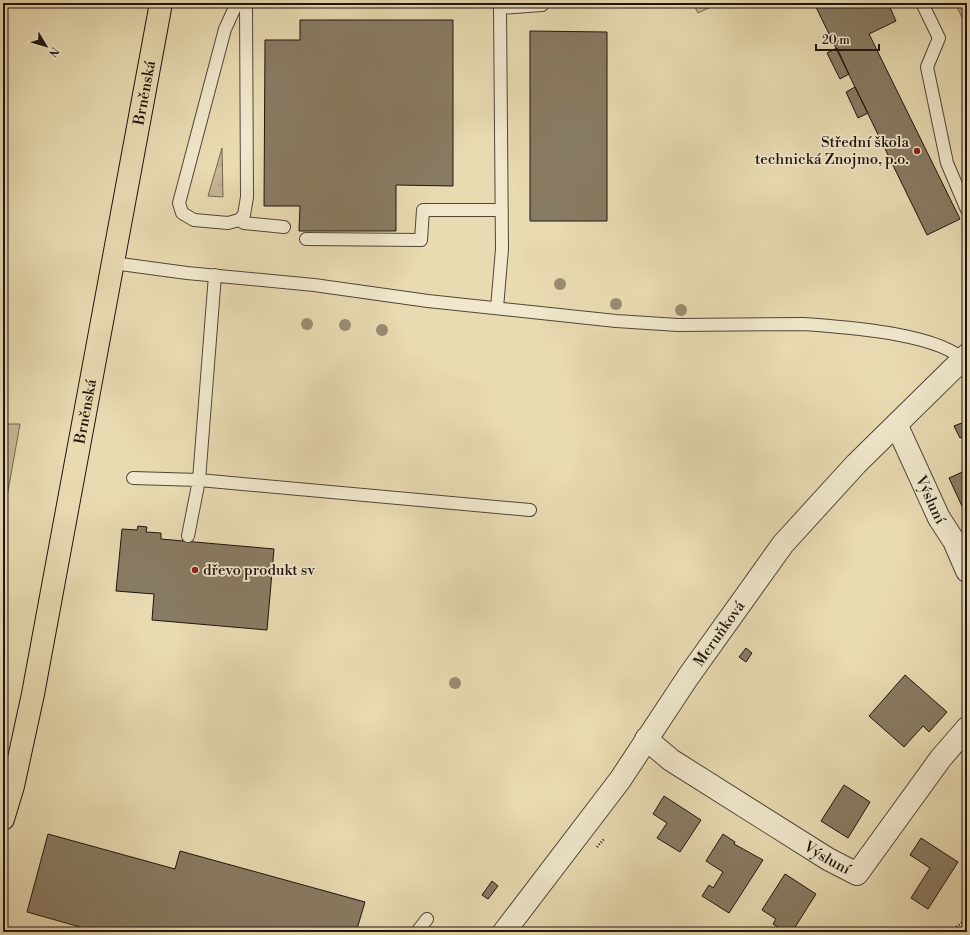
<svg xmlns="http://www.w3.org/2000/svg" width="970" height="935" viewBox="0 0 970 935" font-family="'Libre Bodoni',serif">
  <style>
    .grass { fill: url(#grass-tufts); stroke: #726652 }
    .green { fill: #c6b895; stroke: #726652 }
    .building { fill: #887b63; stroke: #1f140e }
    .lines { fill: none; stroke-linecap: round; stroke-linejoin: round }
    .service-casing { stroke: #514637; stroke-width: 14 }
    .minor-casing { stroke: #514637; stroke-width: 24 }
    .primary-casing { stroke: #1f140e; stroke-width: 24 }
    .path { stroke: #1f140e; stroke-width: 2.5; stroke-dasharray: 1 2; stroke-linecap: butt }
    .service { stroke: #f0e7cc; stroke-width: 12 }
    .minor { stroke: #f0e7cc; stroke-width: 22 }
    .primary { stroke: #e8dab1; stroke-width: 22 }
    .tree { fill: #998c71 }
    .poi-dot { fill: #8f2418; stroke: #f0e7cc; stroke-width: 1.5 }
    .labels { text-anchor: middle; stroke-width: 3.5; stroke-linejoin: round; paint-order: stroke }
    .street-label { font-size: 15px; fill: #1f140e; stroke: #f0e7cc }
    .poi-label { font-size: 15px; fill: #1f140e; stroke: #f0e7cc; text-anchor: end }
  </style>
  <defs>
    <pattern id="grass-tufts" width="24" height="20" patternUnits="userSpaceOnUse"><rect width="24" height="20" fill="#c6b895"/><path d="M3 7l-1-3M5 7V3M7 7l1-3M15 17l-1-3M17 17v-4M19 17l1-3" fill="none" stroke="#aa9d7f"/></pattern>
  </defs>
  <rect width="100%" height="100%" fill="#e8dab1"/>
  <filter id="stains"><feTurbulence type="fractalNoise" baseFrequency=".005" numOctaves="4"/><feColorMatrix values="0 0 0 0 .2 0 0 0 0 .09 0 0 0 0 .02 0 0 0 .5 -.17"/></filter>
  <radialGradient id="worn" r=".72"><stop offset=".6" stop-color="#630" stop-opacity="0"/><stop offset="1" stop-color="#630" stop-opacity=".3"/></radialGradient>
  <!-- grass -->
  <path class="grass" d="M955,3H967V28Z
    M222,148L223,197L208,196Z"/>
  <!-- green -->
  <path class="green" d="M693,3H719L698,13Z
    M3,424H20L3,519Z"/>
  <!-- building -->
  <path class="building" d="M814,3H854L856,7L863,3H888L896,21L869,34L960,219L927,235Z
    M300,20H453V186L396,185V231H299L300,206H264L265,40H300Z
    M530,31L607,32V221H530Z
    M837,48L849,74L840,79L827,53Z
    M855,87L868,113L858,118L846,92Z
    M967,421V435L960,438L954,426Z
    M967,470V517L949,478Z
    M138,526L147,527L146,532L161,533V539L274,549L267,630L152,620L154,594L116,591L122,529L137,530Z
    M746,648L752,653L746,662L739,657Z
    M905,675L947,712L929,732L923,726L904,747L869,716Z
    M844,785L870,802L848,838L821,821Z
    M664,796L701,820L680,852L657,838L667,823L653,814Z
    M48,834L175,869L180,851L365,902L356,932H98L27,912Z
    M723,834L735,842L734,844L763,860L729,913L702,896L709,885L713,888L723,872L706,861Z
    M921,838L958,862L928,909L911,898L930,868L910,855Z
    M785,874L816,894L792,932H786L773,924L776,919L762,910Z
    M492,881L498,886L488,899L482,895Z
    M866,927L874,932H863Z"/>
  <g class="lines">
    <!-- service casing -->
    <g class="service-casing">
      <path id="service" d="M237,3L225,29L179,203L182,213L194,220L228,223L239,220L244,215L247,197L246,3
        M922,3L939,38L927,67L947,163L967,210
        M239,220L244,223L284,227
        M306,239L421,240L423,210H502
        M113,263L187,273L314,285L428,301L616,321L678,325L804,324C842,327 943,333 966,363
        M497,308L502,249L500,8L542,5L543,3
        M133,478L199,480L530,510
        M188,536L199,480L215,275
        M417,932L427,919"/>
    </g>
    <!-- minor casing -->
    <g class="minor-casing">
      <g id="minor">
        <path id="s1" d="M897,426L939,518L954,541L967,571"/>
        <path id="s2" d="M646,739L671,760L828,859L857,874L941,758L967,728"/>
        <path id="s3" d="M504,932L620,780L688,677L783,544L856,464L967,355"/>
      </g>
    </g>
    <!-- primary casing -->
    <g class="primary-casing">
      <g id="primary">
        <path id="s4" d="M3,819L13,786L33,694L161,3"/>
      </g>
    </g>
    <!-- path -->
    <path class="path" d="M597,847L604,839
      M949,932L967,919"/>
    <!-- service -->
    <use href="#service" class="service"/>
    <!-- minor -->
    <use href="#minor" class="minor"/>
    <!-- primary -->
    <use href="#primary" class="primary"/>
  </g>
  <!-- trees -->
  <g class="tree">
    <circle cx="560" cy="284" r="6"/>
    <circle cx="616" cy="304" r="6"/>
    <circle cx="681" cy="310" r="6"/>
    <circle cx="307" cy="324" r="6"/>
    <circle cx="345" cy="325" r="6"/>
    <circle cx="382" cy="330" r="6"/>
    <circle cx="455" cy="683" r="6"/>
  </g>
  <!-- markers -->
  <g class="poi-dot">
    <circle cx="917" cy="151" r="4"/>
    <circle cx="195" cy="570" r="4"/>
  </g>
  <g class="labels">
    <!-- street labels -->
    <g class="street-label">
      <text dy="5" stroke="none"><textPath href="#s4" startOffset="740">Brněnská</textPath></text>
      <text dy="5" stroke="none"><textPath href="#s4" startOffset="416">Brněnská</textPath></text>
      <text dy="5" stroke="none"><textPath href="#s1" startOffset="81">Výsluní</textPath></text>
      <text dy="5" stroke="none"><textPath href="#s3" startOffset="368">Meruňková</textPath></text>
      <text dy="5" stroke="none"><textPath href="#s2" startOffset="217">Výsluní</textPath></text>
    </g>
    <!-- poi labels -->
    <g class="poi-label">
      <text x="909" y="147">Střední škola<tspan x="909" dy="17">technická Znojmo, p.o.</tspan></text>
      <text x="203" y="575" text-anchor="start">dřevo produkt sv</text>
    </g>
  </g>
  <!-- margin -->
  <rect width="970" height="935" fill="none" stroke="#e8dab1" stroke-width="16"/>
  <rect x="4" y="4" width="962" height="927" fill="none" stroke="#1f140e" stroke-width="2"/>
  <rect x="8" y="8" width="954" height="919" fill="none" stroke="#1f140e"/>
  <!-- north arrow -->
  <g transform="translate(46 46) rotate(128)" stroke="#f0e7cc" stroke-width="3" paint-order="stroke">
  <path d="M0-3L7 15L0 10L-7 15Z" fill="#1f140e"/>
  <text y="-6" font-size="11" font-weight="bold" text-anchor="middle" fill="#1f140e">N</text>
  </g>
  <!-- scale -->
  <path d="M816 44v6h63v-6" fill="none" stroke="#1f140e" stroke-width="2"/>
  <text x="822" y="44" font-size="12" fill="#1f140e" stroke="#f0e7cc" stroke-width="3" paint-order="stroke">20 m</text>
  <rect width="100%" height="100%" filter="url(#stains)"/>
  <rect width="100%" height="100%" fill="url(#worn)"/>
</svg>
